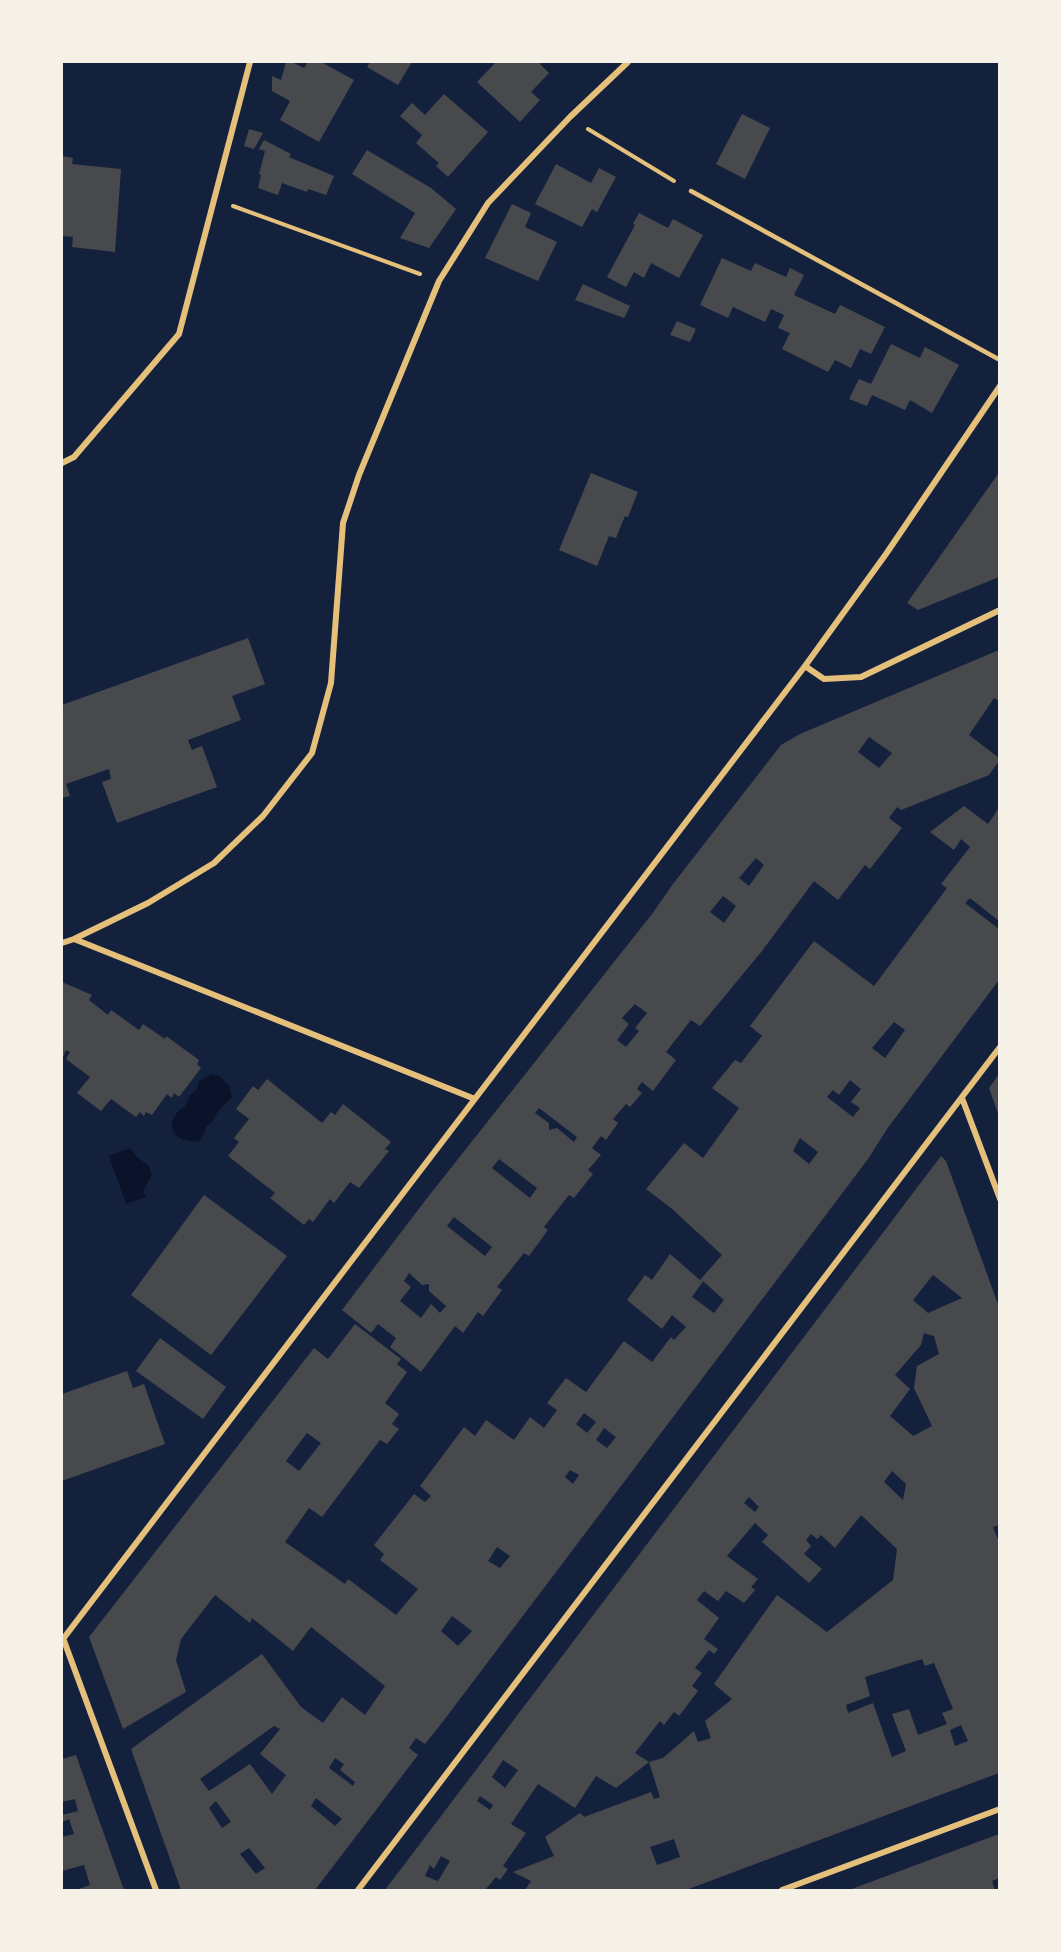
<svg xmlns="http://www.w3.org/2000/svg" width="1061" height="1952" viewBox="0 0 1061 1952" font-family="'Fira Sans',sans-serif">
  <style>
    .water { fill: #0b132b }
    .building { fill: #48494c; fill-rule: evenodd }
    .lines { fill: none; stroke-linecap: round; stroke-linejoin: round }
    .path { stroke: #e5c07b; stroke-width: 4 }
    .service { stroke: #e5c07b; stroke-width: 4.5 }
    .minor { stroke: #e5c07b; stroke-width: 6 }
  </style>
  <rect width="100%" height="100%" fill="#14213d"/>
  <!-- water -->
  <path class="water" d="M212,1074L219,1076L230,1086L232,1097C228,1102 223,1105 220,1109C214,1116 215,1122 206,1126V1130L199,1141C189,1143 173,1139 172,1126C171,1120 176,1114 180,1109L185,1107L190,1095L197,1089L199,1081Z
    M130,1148L137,1157L149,1166L152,1175L143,1191L146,1197L126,1204L109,1156Z"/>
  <!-- building -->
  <path class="building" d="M286,62H292L304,68L308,62H321L354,80L319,142L280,120L290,101L272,91V76L281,80Z
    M370,62H412L398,85L367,67Z
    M496,62H542L540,64L549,73L531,92L540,100L520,122L477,82Z
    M444,94L488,132L448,177L436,166L439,163L416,143L422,135L400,116L412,103L425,115Z
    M742,114L770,128L745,179L716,164Z
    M249,129L263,133L254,149L244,146Z
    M264,140L291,154L289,157L334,176L326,195L308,189L307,192L282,183L278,195L258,188L261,175L259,174L265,151L259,149Z
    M367,150L431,188L456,209L429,248L400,238L415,213L352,174Z
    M62,156L73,158L72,164L121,169L115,252L72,247L73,237L62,236Z
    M556,164L591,183L599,168L616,177L597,212L592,209L582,227L535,204Z
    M512,204L531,213L525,227L557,242L538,281L485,258Z
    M639,213L668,228L673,219L703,235L679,278L651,263L644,278L634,272L626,287L607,277L635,225L633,224Z
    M722,258L751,271L755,263L786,277L790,268L804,275L794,295L835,314L840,305L885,327L871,354L860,349L851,368L835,360L828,372L782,349L790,333L778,328L784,315L771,309L765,322L733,307L728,318L700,305Z
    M583,284L630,306L624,318L575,300Z
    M677,321L696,329L690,342L670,335Z
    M891,344L920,358L925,347L959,365L932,413L910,400L905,410L872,395L867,406L849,399L859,379L871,384Z
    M591,473L638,492L628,517L625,516L616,538L609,536L597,566L559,550Z
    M998,474L999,577L918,610L907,603Z
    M248,638L265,684L232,696L241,720L188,740L192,750L202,746L217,787L117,823L102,782L111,779L109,769L66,784L70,796L62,798V705Z
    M999,650V701L994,698L969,735L999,758V761L989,775L901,810L897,807L889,818L902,828L870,869L865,865L838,900L814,881L762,951L700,1026L691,1020L666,1052L676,1060L653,1091L642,1082L637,1089L642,1093L630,1107L626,1104L613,1119L618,1123L606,1140L601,1136L592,1148L601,1155L588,1170L593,1174L574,1198L569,1195L544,1227L548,1230L529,1256L524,1253L497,1287L502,1290L483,1316L478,1312L463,1333L455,1326L421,1372L390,1347L396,1338L378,1324L371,1333L342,1310L424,1202L652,914L673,884L781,745L800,734ZM869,737L892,753L879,768L858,752ZM756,858L764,865L749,886L739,878ZM723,896L736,906L724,923L710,912ZM635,1004L647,1013L635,1028L639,1031L626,1047L617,1040L629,1024L622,1018ZM539,1108L577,1137L574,1142L557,1128L549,1130V1123L535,1113ZM499,1159L537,1188L530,1198L492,1168ZM454,1217L492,1247L485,1256L447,1226ZM409,1273L422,1285L429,1284V1291L446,1306L440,1313L431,1304L421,1318L400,1301L411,1287L404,1281Z
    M964,806L988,824L999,808V921L970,898L965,903L999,929V980L887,1129L868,1159L807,1240L438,1728L425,1744L416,1738L409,1748L418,1755L315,1890H181L131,1749L262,1654L301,1707L323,1723L342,1697L365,1715L385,1686L311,1627L293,1651L252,1618L250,1623L215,1595L181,1639L176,1660L186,1692L123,1729L89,1637L314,1348L328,1359L355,1324L401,1359L397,1364L407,1372L385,1403L399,1414L392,1424L399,1429L387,1444L380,1440L322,1517L309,1508L285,1542L345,1584L348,1579L396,1615L418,1589L380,1560L384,1554L374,1545L414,1494L425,1502L431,1496L420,1486L464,1427L475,1436L486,1420L514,1440L530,1417L544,1428L557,1410L547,1403L566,1378L586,1392L624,1341L652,1362L671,1337L674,1340L686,1327L672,1315L662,1329L627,1300L645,1275L652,1280L670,1254L700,1280L722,1255L671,1208L646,1189L684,1143L703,1158L739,1108L712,1088L735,1060L741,1063L762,1036L750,1026L814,941L874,986L947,888L941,884L970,847L961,839L954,850L930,832ZM894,1022L905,1030L885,1058L872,1048ZM850,1080L861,1089L851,1102L860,1108L853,1117L827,1097L833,1090L839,1095ZM800,1138L818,1152L809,1164L793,1151ZM703,1281L724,1300L714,1313L692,1297ZM584,1413L596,1422L587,1433L576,1424ZM604,1428L616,1437L607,1448L596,1440ZM307,1433L321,1443L299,1471L286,1461ZM570,1470L579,1475L573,1484L565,1477ZM497,1547L510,1556L500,1568L488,1561ZM452,1616L472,1631L458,1646L441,1631ZM274,1726L280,1729L260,1754L286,1775L272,1794L250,1764L209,1791L200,1779ZM335,1758L344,1764L340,1770L355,1782L353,1786L329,1768ZM316,1798L342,1819L335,1826L311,1806ZM216,1801L231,1822L222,1828L209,1808ZM249,1848L265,1868L256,1874L240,1854Z
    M62,982L92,995L89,1000L108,1015L111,1010L139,1030L143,1024L165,1039L166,1036L199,1060L197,1064L201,1068L179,1097L174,1093L172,1098L167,1094L152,1115L146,1112L144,1116L140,1112L136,1117L111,1099L101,1111L77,1093L90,1077L66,1059L70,1052L66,1050L62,1059Z
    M999,1074V1116L989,1088Z
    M267,1079L322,1123L331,1112L335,1115L343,1104L391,1142L385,1149L389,1151L359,1188L350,1182L334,1203L330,1199L313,1222L309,1219L304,1225L270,1198L275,1193L228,1156L239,1142L234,1138L249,1119L236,1109L253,1086L258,1090Z
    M941,1156L946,1161L999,1307V1525L993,1527L999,1542V1773L686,1890H525L531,1881L513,1872L554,1856L545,1837L580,1813L584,1817L651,1792L654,1799L660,1797L649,1762L663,1758L694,1731L698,1742L711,1738L705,1721L732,1699L714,1684L777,1595L827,1632L893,1580L897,1549L861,1515L835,1548L821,1535L817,1539L811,1534L806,1540L811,1546L804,1554L822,1569L809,1583L762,1542L768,1535L755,1523L727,1556L758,1579L751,1587L755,1590L744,1603L726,1591L718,1601L704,1591L697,1600L719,1618L704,1639L718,1649L714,1654L709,1650L695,1668L702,1673L692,1686L698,1691L679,1716L674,1712L664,1725L660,1721L635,1753L649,1762L616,1788L596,1776L575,1808L538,1784L511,1824L526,1833L503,1866L508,1869L500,1880L496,1877L485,1890H385ZM933,1275L962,1298L928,1313L913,1300ZM924,1333L934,1336L939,1354L917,1366L914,1388L932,1426L913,1436L890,1416L910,1389L895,1375L921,1345ZM892,1471L906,1484L903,1500L884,1482ZM749,1497L759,1507L755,1512L744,1503ZM922,1659L925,1666L934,1663L953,1709L942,1713L947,1724L918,1735L909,1709L892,1714L906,1751L892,1757L873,1703L848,1713L846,1705L870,1696L865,1677ZM961,1725L968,1741L955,1746L950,1730ZM503,1760L518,1770L505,1788L492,1777ZM480,1796L493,1805L490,1810L477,1801ZM674,1839L680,1857L657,1865L650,1847ZM441,1856L450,1861L438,1881L425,1876L430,1865L434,1869Z
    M204,1195L287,1256L211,1355L131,1295Z
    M160,1338L226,1387L203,1419L136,1371Z
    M127,1371L133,1388L144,1384L165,1444L62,1481V1394Z
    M76,1755L94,1806L124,1890H76L90,1885L84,1865L62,1871V1837L74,1834L69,1819L62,1822V1815L78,1811L75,1799L62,1802V1759Z
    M999,1834V1878L992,1881L995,1890H849Z"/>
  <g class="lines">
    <!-- path -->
    <path class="path" d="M588,129L674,181
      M233,206L420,274"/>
    <!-- service -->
    <path class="service" d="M691,191L1000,360"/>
    <!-- minor -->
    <path class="minor" d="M62,463L74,457L179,334L250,62
      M805,666L824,679L861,677L1000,610
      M74,939L475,1099
      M62,943L74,939L148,903L214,863L263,816L312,753L331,683L343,523L359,475L439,281L488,203L570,117L628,62
      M962,1098L1000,1199
      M63,1638L156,1890
      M63,1639L805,666L886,554L1000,386
      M358,1890L1000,1047
      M782,1890L1000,1809"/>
  </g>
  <!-- border -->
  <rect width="1061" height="1952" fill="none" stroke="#f6f1e7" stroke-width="126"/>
</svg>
